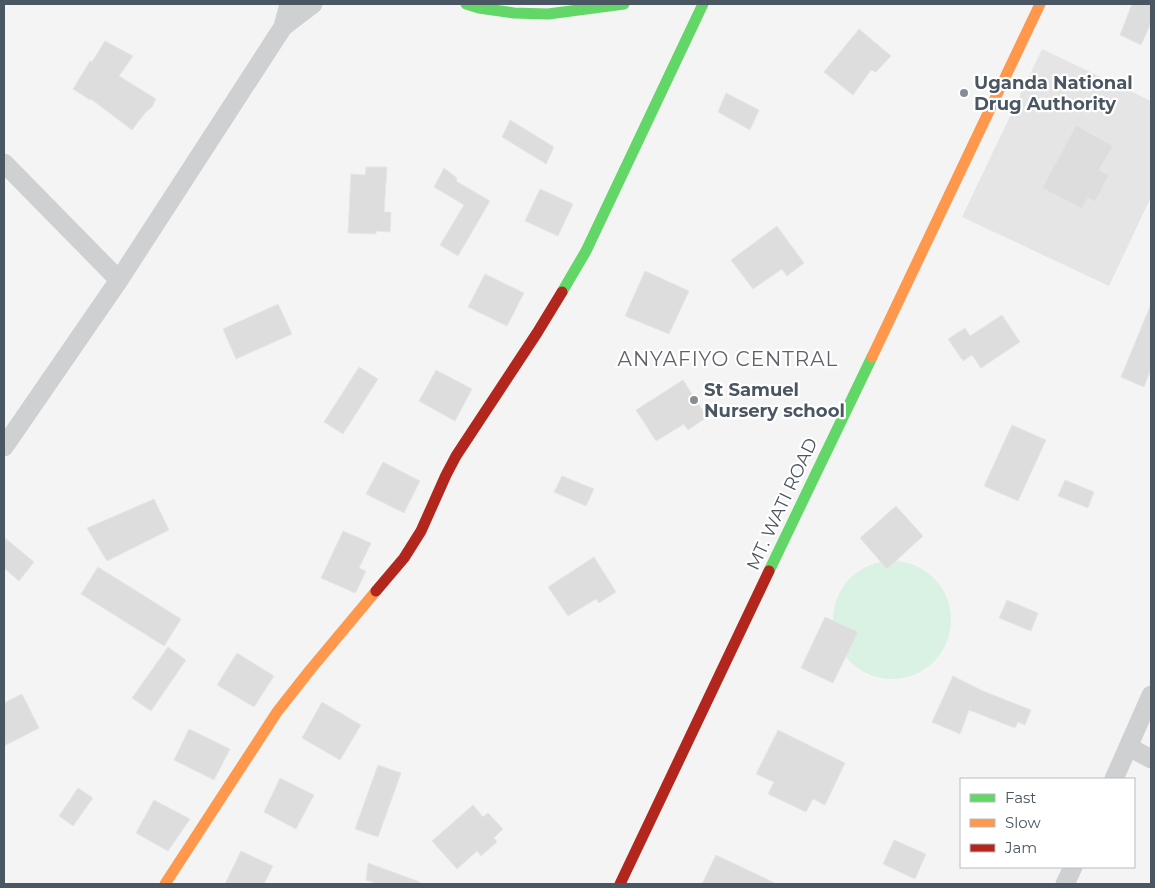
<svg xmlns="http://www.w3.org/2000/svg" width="1155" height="888" viewBox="0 0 1155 888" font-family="Montserrat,sans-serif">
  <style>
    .education { fill: #e6e5e6 }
    .green { fill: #d9f2e3 }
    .building { fill: #ddddde; stroke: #e5e6e7 }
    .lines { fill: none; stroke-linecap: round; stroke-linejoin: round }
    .street { stroke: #ced0d2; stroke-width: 19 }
    .fast { stroke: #63d668; stroke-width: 11 }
    .slow { stroke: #ff974d; stroke-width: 11 }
    .jam { stroke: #b3261e; stroke-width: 11 }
    .poi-dot { fill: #868d94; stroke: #fff; stroke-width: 2 }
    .labels { text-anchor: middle; stroke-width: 4.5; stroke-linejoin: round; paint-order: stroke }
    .poi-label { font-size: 18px; font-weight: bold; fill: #4a5661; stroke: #fff; text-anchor: start }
    .street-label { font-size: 18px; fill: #4a5661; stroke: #fff }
    .quarter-label { font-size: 20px; letter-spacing: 1px; fill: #5f6368; stroke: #fff }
  </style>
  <rect width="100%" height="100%" fill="#f4f4f4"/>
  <!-- education -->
  <path class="education" d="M1042,49L1151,101V197L1109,286L962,217Z"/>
  <!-- green -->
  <path class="green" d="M833 620a59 59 0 1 1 118 0a59 59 0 1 1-118 0Z"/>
  <!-- building -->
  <path class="building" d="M1132,4H1151V23L1141,45L1120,35Z
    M859,29L891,56L876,72L871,70L853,95L824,72Z
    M105,41L133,56L119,76L156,99L152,107L145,113L132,130L91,99L90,100L73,89L90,61L92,62Z
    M726,93L759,110L750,130L718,112Z
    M510,120L554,147L546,164L502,137Z
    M1076,125L1113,146L1099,170L1109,175L1095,202L1088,198L1082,209L1042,188Z
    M366,167H387L384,212H391L390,232L376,231V234L348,233L351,174L365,175Z
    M444,168L457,178L456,181L490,201L458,256L440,245L464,205L434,187Z
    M540,189L573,204L558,236L525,221Z
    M777,226L804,263L787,276L782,269L753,289L731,260Z
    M645,271L689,291L669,334L625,316Z
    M485,274L524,293L507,326L468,307Z
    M278,304L292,334L236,359L223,329Z
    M1151,304V369L1144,387L1121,377Z
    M1002,315L1020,342L981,368L972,355L963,361L948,339L965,328L970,336Z
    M359,367L378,379L343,434L324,422Z
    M436,370L472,389L455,421L419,401Z
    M683,380L707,417L688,430L684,424L656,441L636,410Z
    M1012,425L1046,440L1018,501L984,486Z
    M383,462L420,481L404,513L366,494Z
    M562,476L594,489L586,506L554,492Z
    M1065,480L1094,492L1088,508L1058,496Z
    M154,499L169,530L107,561L87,528Z
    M896,506L923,536L887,569L860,538Z
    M343,531L371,543L359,568L366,571L357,590L355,593L321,578Z
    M4,537L34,562L19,581L4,568Z
    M594,557L616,592L599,603L596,599L568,616L548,587Z
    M98,567L181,619L164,646L81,594Z
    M1007,600L1038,613L1031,631L999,618Z
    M825,617L858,632L833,683L801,668Z
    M168,647L186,660L151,711L132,698Z
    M237,653L274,676L254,707L217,685Z
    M953,676L983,691L1031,710L1025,725L1018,722L1015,728L969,710L960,734L932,722Z
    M22,694L39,728L4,746V703Z
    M322,702L361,725L340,760L302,738Z
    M189,729L230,749L214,780L174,760Z
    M778,730L845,763L825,805L813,799L806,812L768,794L774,782L756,774Z
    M378,765L401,773L378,837L355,829Z
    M280,778L314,795L296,829L264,812Z
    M78,788L93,798L73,826L59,816Z
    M154,800L190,819L168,851L136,833Z
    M473,805L483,817L488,813L503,829L494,838L497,842L481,856L477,851L457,869L432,841Z
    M894,840L926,854L915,879L883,864Z
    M241,851L273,866L264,884H225Z
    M716,855L777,884H702Z
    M368,863L420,882V884H378L366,880Z"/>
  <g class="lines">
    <!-- street -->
    <path class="street" d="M283,27L313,4
      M4,163L119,280
      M4,447L119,280L283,27L289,4
      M1129,747L1151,759
      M1114,779L1151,695
      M1065,884L1073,867"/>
    <!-- fast -->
    <path class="fast" d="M466,4L479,8L514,13L548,14L624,4
      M562,292L586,251L703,4
      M769,571L872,357"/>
    <!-- slow -->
    <path class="slow" d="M872,357L1040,4
      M165,884L277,712L310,670L376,591"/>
    <!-- jam -->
    <path class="jam" d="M376,591L404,558L421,531L446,475L456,456L537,333L562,292
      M620,884L769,571"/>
  </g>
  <!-- markers -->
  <g class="poi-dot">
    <circle cx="964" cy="93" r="5"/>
    <circle cx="694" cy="400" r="5"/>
  </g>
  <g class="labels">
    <!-- poi labels -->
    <g class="poi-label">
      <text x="974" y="89">Uganda National<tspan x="974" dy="21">Drug Authority</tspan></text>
      <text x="704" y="396">St Samuel<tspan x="704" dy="21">Nursery school</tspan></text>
    </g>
    <!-- street labels -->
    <g class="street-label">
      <text transform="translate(782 504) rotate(-65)" y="6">MT. WATI ROAD</text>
    </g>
    <!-- quarter labels -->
    <g class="quarter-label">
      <text x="728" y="366">ANYAFIYO CENTRAL</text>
    </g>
  </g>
  <!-- border -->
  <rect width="1155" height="888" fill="none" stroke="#4a5661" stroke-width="10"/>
  <!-- legend -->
  <rect x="960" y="778" width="175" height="90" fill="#ffffff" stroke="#b7bbc0"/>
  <rect x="970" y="794" width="25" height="8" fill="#63d668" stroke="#b7bbc0"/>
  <text x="1005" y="803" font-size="15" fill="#4a5661">Fast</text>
  <rect x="970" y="819" width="25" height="8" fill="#ff974d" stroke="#b7bbc0"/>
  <text x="1005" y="828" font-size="15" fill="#4a5661">Slow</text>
  <rect x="970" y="844" width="25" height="8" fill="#b3261e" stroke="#b7bbc0"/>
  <text x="1005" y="853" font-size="15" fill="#4a5661">Jam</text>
</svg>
